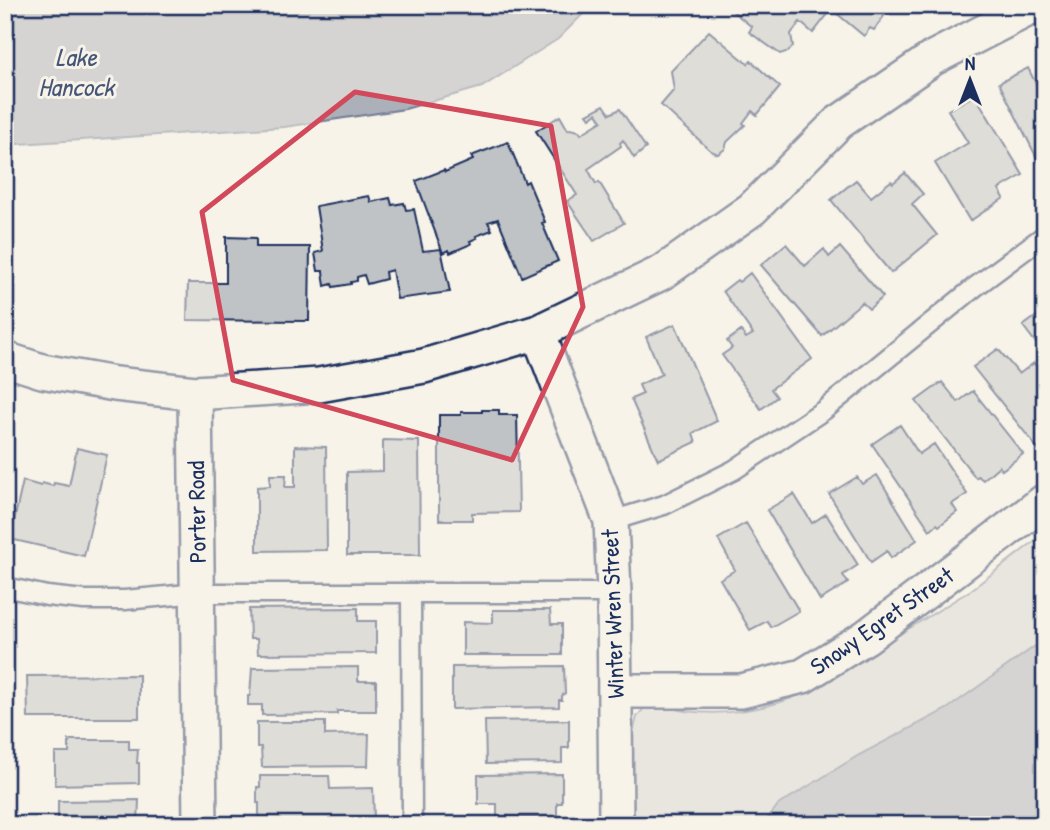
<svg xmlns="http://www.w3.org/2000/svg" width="1050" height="830" viewBox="0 0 1050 830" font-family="'Patrick Hand',sans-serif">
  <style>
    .green { fill: #d7d6d4; stroke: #798299; stroke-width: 2 }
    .water { fill: #acb0b9; stroke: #727c95; stroke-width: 2 }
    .building { fill: #c0c3c5; stroke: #1b2f5e; stroke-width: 2 }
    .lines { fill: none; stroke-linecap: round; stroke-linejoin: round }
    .service-casing { stroke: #1b2f5e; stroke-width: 23 }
    .minor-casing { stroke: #1b2f5e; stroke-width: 38 }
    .service { stroke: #f7f3e8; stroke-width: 18 }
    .minor { stroke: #f7f3e8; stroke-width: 33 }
    .marked { fill: none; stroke: #d1495b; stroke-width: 5; stroke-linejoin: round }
    .labels { text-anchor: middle; stroke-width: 6; stroke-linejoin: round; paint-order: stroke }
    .street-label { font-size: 24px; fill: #1b2f5e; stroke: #f7f3e8 }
    .water-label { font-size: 26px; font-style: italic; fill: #465679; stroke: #f7f3e8 }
  </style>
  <rect width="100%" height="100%" fill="#f7f3e8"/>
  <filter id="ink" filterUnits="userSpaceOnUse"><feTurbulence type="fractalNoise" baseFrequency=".0143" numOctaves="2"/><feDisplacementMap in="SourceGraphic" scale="14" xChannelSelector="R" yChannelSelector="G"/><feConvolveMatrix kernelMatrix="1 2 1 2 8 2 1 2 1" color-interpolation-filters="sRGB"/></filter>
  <g filter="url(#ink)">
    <!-- green -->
    <path class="green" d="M1045,533V825H630L631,740L637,717L649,702C663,701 672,710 685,711C727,716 770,709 808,691L971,590Z"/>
    <!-- water -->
    <path class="water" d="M5,5H592L558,39L482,87L405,109L284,127L18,144L5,142Z
      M1045,639V825H763L778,805L859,755L947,709Z"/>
    <!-- building -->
    <path class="building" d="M733,5H887L884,11L886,13L874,30L870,28L864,36L829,7L825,11L828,14L813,33L800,22L791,34L793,46L789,51L780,54L749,32L752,27L730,9Z
      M709,31L748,64L751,61L780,87L757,115L752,111L743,123L745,125L727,142L725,149L718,154L711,151L661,105L674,90L671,71Z
      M1028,68L1041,94L1045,92V167L1042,168L999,83Z
      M975,95L1023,175L999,189L1004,198L970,221L935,163L968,143L948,110Z
      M604,105L610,114L620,109L646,148L634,158L623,140L620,143L621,146L588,169L596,184L599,182L624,223L594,241L567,201L577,195L536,131L560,116L568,130L570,129L579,131L581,134L602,121L597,113L590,118L587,114Z
      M508,142L525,183L528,181L545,222L542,223L558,261L522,277L498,219L488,222L492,230L476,236L477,238L470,241L471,244L450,253L449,250L443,253L416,181L444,170L445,172L473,160L471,156Z
      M905,173L923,194L912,204L937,235L891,273L831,200L856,180L871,197L891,181L893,183Z
      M369,196L371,202L390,198L392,205L404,203L406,210L414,209L423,251L441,249L450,292L397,299L392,270L385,272L386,279L367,284L364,275L357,277V281L351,282V284L333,287L332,284L325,286L323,271H318L315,253L323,251L316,206Z
      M226,237L256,238V247H310L309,321L187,320L188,283H226Z
      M786,244L805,266L824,249L829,257L840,247L883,297L869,309L862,302L822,336L761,265Z
      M750,273L812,359L771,389L777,397L761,409L722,355L732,348L727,341L741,331L746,338L753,334L723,291L737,280L739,282Z
      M1045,310V355L1023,326Z
      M675,324L717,421L693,433L696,442L658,460L631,399L643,394L639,385L662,374L646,337Z
      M998,349L1019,374L1034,363L1045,377V444L1038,449L973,367Z
      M942,382L958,402L973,391L1023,454L1002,470L999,466L983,480L978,476L976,478L916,401Z
      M482,410H499V415H517L519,512L472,513V520H439V415H461V412H482Z
      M900,425L919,454L934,444L967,494L952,504L957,512L939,526L937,524L930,530L872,444Z
      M383,440L419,441L420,555H347V472L383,471Z
      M295,446L326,447L327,550L257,551V487L270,486V475H286L285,487H295Z
      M77,448L107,455L84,556L10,539L23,481L41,486L42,483L53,486L54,483L69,486Z
      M877,475L917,540L891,558L887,551L871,562L829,494L857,477L862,484Z
      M794,494L812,523L826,514L858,565L843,575L848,583L820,600L767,510Z
      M746,523L799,611L771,627L767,621L750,630L720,579L735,570L718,539Z
      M358,608V621H376V653L258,654L257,639H250L249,609Z
      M493,610H550L551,624H562V655H463V622L493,623Z
      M564,666L565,693L562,696V700H559V707L452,709V667Z
      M358,667V681H376V711H337V714L262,715V705H248V696H250L252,668Z
      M139,675V718H28L27,676Z
      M569,720V748H562V763L486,764L485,721Z
      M257,722H325V735L369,734L368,766L262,767L261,747H257Z
      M69,740H129V749H138L137,763H139V783L55,785V753H69Z
      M562,774V803H557V818H497V804H478V775Z
      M260,776H329L330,789L373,788L374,820L259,822V803H257V787H260Z
      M139,800L138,822H132V825H58V801Z"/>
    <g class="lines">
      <!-- service casing -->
      <g class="service-casing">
        <path id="service" d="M611,521L664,505L734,470L824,410L975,287L1045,235
          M5,587L47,596L84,600H125L198,593H614
          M411,593L412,825"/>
      </g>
      <!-- minor casing -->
      <g class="minor-casing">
        <path id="minor" d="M538,332L611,521L614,593L616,825
          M5,359L42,371L115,384L195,393L319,385L424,366L538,332L663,272L752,209L838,123L933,58L1036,5
          M195,393L200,825
          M615,691H741L803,676L866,637L1045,501"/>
      </g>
      <!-- service -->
      <use href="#service" class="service"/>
      <!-- minor -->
      <use href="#minor" class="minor"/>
    </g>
  </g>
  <!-- marked area -->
  <path d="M0 0H1050V830H0ZM355,92L551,126L583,307L512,460L233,380L202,212Z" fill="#f7f3e8" fill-opacity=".55" fill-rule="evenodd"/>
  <path class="marked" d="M355,92L551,126L583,307L512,460L233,380L202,212Z"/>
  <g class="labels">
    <!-- street labels -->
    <g class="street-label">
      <text transform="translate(197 512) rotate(-91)" y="8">Porter Road</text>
      <text transform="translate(613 614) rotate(-92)" y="8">Winter Wren Street</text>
      <text transform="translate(882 621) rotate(-35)" y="8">Snowy Egret Street</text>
    </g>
    <!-- water labels -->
    <g class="water-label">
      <text x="76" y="66">Lake<tspan x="76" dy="30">Hancock</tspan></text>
    </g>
  </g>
  <!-- margin -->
  <rect width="1050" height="830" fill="none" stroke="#f7f3e8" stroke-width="28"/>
  <rect x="14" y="14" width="1022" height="802" fill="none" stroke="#1b2f5e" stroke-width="2.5" filter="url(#ink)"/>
  <!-- north arrow -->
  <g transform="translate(970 80)" stroke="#f7f3e8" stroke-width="5" paint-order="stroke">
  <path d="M0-5L12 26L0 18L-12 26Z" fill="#1b2f5e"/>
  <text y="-10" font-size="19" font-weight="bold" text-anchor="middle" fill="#1b2f5e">N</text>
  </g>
</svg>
